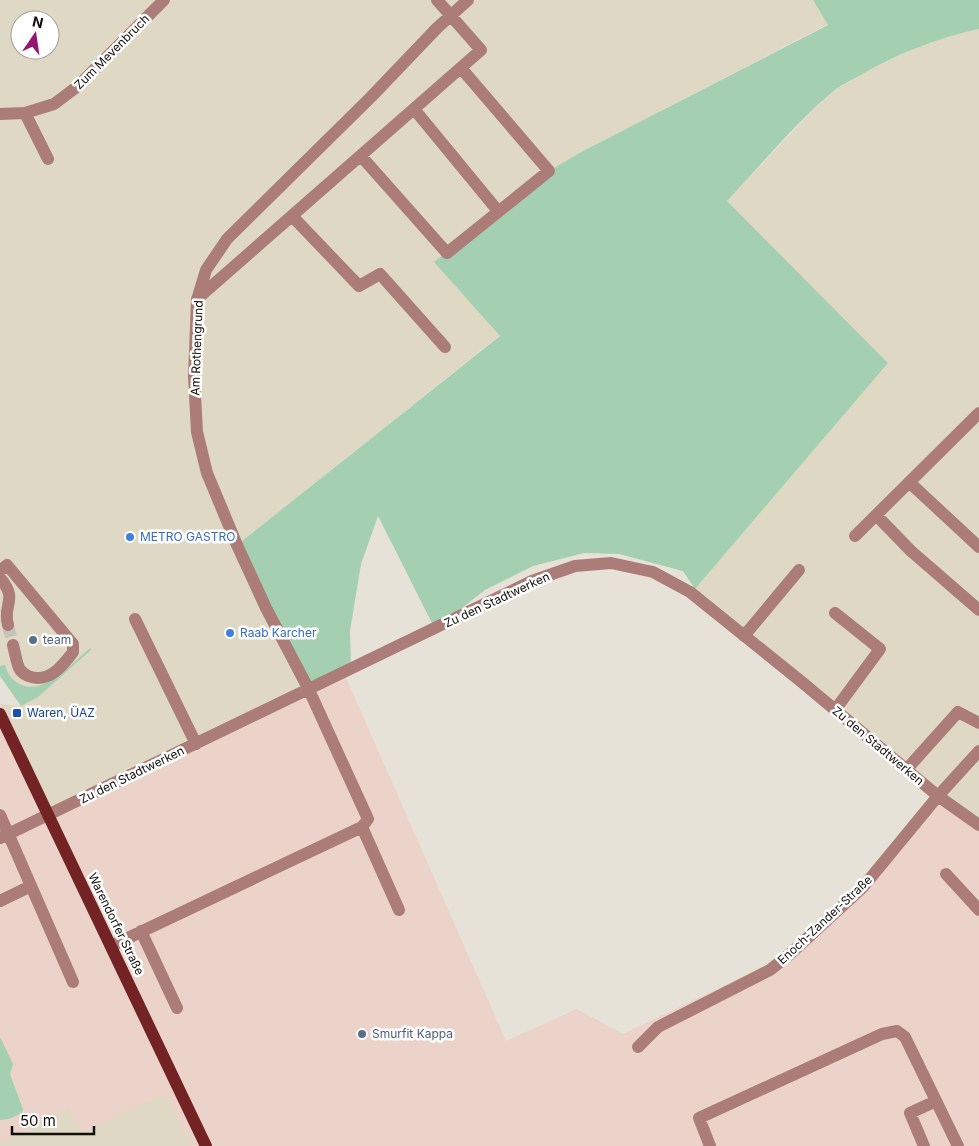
<svg xmlns="http://www.w3.org/2000/svg" width="979" height="1146" viewBox="0 0 979 1146" font-family="Inter,sans-serif">
  <style>
    .commercial { fill: #ebd3ca }
    .built { fill: #dfd8c5; fill-rule: evenodd }
    .green { fill: #a4d0b1 }
    .lines { fill: none; stroke-linecap: round; stroke-linejoin: round }
    .minor-tunnel { stroke: #c7c2b8; stroke-width: 12; stroke-dasharray: 12 6; stroke-linecap: butt }
    .minor { stroke: #ab7c78; stroke-width: 12 }
    .major { stroke: #732323; stroke-width: 12 }
    .shop-dot { fill: #3f7fe0; stroke: #fff; stroke-width: 2 }
    .service-dot { fill: #5c6f8a; stroke: #fff; stroke-width: 2 }
    .transit-dot { fill: #1a4fb4; stroke: #fff; stroke-width: 2 }
    .labels { text-anchor: middle; stroke-width: 5; stroke-linejoin: round; paint-order: stroke }
    .street-label { font-size: 12px; fill: #100f0b; stroke: #fff }
    .shop-label { font-size: 12px; fill: #366cbe; stroke: #fff; text-anchor: start }
    .service-label { font-size: 12px; fill: #4e5e75; stroke: #fff; text-anchor: start }
    .transit-label { font-size: 12px; fill: #164399; stroke: #fff; text-anchor: start }
  </style>
  <rect width="100%" height="100%" fill="#e7e2d7"/>
  <!-- commercial -->
  <path class="commercial" d="M344,673L506,1041L577,1009L623,1034L790,954L863,887L938,796L979,825V1146H0V714Z"/>
  <!-- built -->
  <path class="built" d="M0,0H813L828,24L583,151L434,262L500,335L237,545L309,690L48,816L0,714V704L21,706L0,676ZM20,20H50V50H20Z
    M979,29V825L695,589L888,363L727,201L815,108L838,88L873,67L900,55L932,41Z
    M166,1094L191,1146H0V1144L69,1109L81,1133Z"/>
  <!-- green -->
  <path class="green" d="M813,0H979V29C937,38 896,54 859,76C851,80 843,84 836,89C797,121 762,164 727,201L888,363L695,589L683,571L619,554L584,553L533,566L485,590L435,629L378,516L361,564L350,631L351,669L309,690L237,545L500,336L434,262L549,171L583,151L828,25Z
    M90,648L91,650L38,697L21,706L0,676V666L5,665C8,675 12,681 22,685C45,695 73,662 90,648Z
    M0,1037L13,1064L10,1074L23,1109L22,1113L9,1119L0,1120Z"/>
  <g class="lines">
    <!-- minor-tunnel -->
    <path class="minor-tunnel" d="M8,625L13,645"/>
    <!-- minor -->
    <path class="minor" d="M414,109L498,211
      M25,113L48,159
      M0,114L25,113L54,104L78,86L164,0
      M361,156L447,253L549,171L461,68
      M292,216L359,286L380,274L445,347
      M197,299L481,50L437,0
      M909,482L979,547
      M876,515L911,551L979,610
      M855,536L979,413
      M0,571L7,565L73,644V652C62,667 48,684 28,676C24,674 21,672 19,668C16,661 15,652 13,645
      M0,578C19,600 2,604 8,625
      M835,613L880,649L835,710
      M135,619L196,744
      M744,636L799,570
      M906,770L958,712L979,723
      M0,815L73,982
      M0,838L532,581L575,566L611,563L653,572L690,592L803,683L938,796L979,825
      M946,874L979,910
      M0,901L31,886
      M399,910L362,827L368,819L309,690L266,608L237,545L207,473L197,432L194,376L197,300L206,270L227,239L371,97L437,28L468,0
      M141,931L177,1008
      M111,946L362,827
      M638,1047L658,1027L770,970L790,954L863,887L938,796L979,751
      M710,1146L699,1118L882,1034L897,1031L905,1037L958,1146
      M924,1146L910,1113L936,1101"/>
    <!-- major -->
    <path class="major" d="M0,714L206,1146"/>
  </g>
  <!-- markers -->
  <g class="shop-dot">
    <circle cx="130" cy="537" r="5"/>
    <circle cx="230" cy="633" r="5"/>
  </g>
  <g class="service-dot">
    <circle cx="33" cy="640" r="5"/>
    <circle cx="362" cy="1034" r="5"/>
  </g>
  <rect class="transit-dot" x="12" y="708" width="10" height="10" rx="2.5"/>
  <g class="labels">
    <!-- street labels -->
    <g class="street-label">
      <text transform="translate(112 52) rotate(-45)" y="4">Zum Mevenbruch</text>
      <text transform="translate(197 348) rotate(-88)" y="4">Am Rothengrund</text>
      <text transform="translate(497 600) rotate(-25)" y="4">Zu den Stadtwerken</text>
      <text transform="translate(878 746) rotate(40)" y="4">Zu den Stadtwerken</text>
      <text transform="translate(132 775) rotate(-26)" y="4">Zu den Stadtwerken</text>
      <text transform="translate(825 920) rotate(-43)" y="4">Enoch-Zander-Straße</text>
      <text transform="translate(116 924) rotate(64)" y="4">Warendorfer Straße</text>
    </g>
    <!-- shop labels -->
    <g class="shop-label">
      <text x="140" y="541">METRO GASTRO</text>
      <text x="240" y="637">Raab Karcher</text>
    </g>
    <!-- service labels -->
    <g class="service-label">
      <text x="43" y="644">team</text>
      <text x="372" y="1038">Smurfit Kappa</text>
    </g>
    <!-- transit labels -->
    <g class="transit-label">
      <text x="27" y="717">Waren, ÜAZ</text>
    </g>
  </g>
  <!-- north arrow -->
  <g transform="translate(35 35) rotate(13)"><circle r="24" fill="#ffffff" stroke="#9f9f9d"/>
  <path d="M0-4L9 19L0 12L-9 19Z" fill="#951670"/>
  <text y="-8" font-size="14" font-weight="bold" text-anchor="middle" fill="#100f0b">N</text>
  </g>
  <!-- scale -->
  <path d="M12 1126v8h82v-8" fill="none" stroke="#100f0b" stroke-width="2.5"/>
  <text x="20" y="1126" font-size="15" fill="#100f0b" stroke="#ffffff" stroke-width="4" paint-order="stroke">50 m</text>
</svg>
